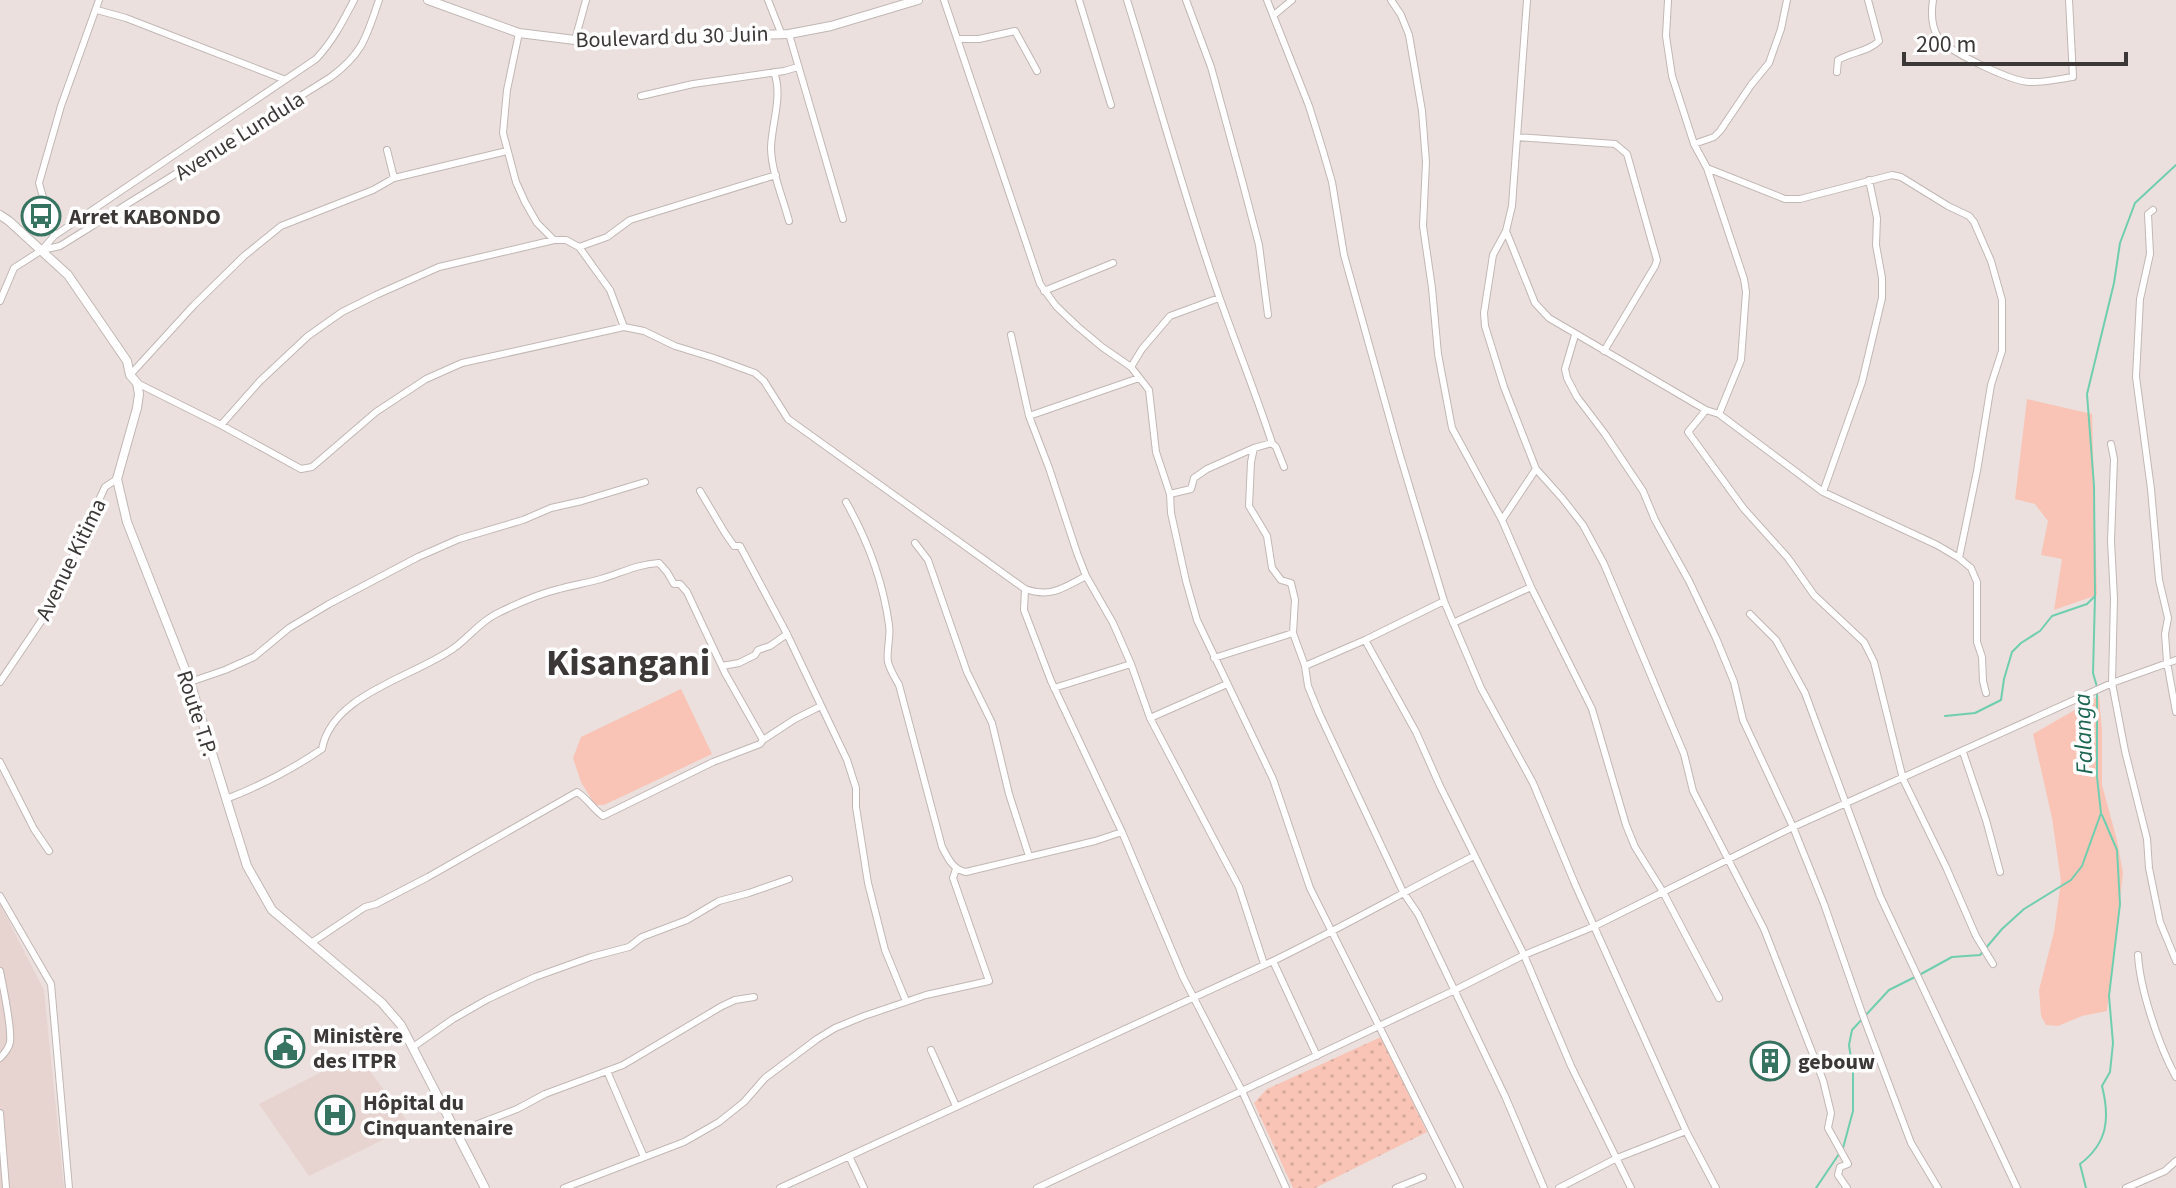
<svg xmlns="http://www.w3.org/2000/svg" width="2176" height="1188" viewBox="0 0 2176 1188" font-family="'Source Sans 3',sans-serif">
  <style>
    .built { fill: #e7d3cf }
    .green { fill: #f9c4b6 }
    .park { fill: url(#park-dots) }
    .lines { fill: none; stroke-linecap: round; stroke-linejoin: round }
    .stream { stroke: #6fceaf; stroke-width: 2 }
    .minor-casing { stroke: #c1b7b4; stroke-width: 8 }
    .tertiary-casing { stroke: #c1b7b4; stroke-width: 10 }
    .minor { stroke: #fff; stroke-width: 6 }
    .tertiary { stroke: #fff; stroke-width: 8 }
    .labels { text-anchor: middle; stroke-width: 7; stroke-linejoin: round; paint-order: stroke }
    .street-label { font-size: 22px; fill: #3c3837; stroke: #fff }
    .poi-label { font-size: 22px; font-weight: bold; fill: #3c3837; stroke: #fff; text-anchor: start }
    .water-label { font-size: 24px; font-style: italic; fill: #1c6551; stroke: #fff }
    .town-label { font-size: 38px; font-weight: bold; fill: #3c3837; stroke: #fff }
  </style>
  <defs>
    <pattern id="park-dots" width="8" height="8" patternUnits="userSpaceOnUse" patternTransform="scale(2)"><rect width="8" height="8" fill="#f9c4b6"/><path d="M2 2h.1M6 6h.1" fill="none" stroke="#d6a99d" stroke-width="1.8" stroke-linecap="round"/></pattern>
  </defs>
  <rect width="100%" height="100%" fill="#ebe0dd"/>
  <!-- built -->
  <path class="built" d="M0,904L44,990L64,1188H0Z
    M357,1054L411,1126L309,1176L259,1104Z"/>
  <!-- green -->
  <path class="green" d="M2027,399L2092,414L2097,595L2054,610L2062,559L2041,555L2048,521L2035,504L2015,499Z
    M681,689L712,754L604,805H595L581,782L573,758L581,737Z
    M2099,696L2102,730V785L2117,840L2123,873L2107,1011L2082,1016L2058,1026L2046,1025L2041,1016L2039,990L2054,932L2061,881L2052,818L2033,734Z"/>
  <!-- park -->
  <path class="park" d="M1381,1037L1427,1132L1315,1188H1293L1254,1103L1267,1089Z"/>
  <g class="lines">
    <!-- stream -->
    <path class="stream" d="M2097,687L2093,673L2095,596L2094,486L2087,394L2114,283L2120,243L2135,203L2176,165
      M1945,716L1975,713L2001,700L2004,679L2012,652L2021,643L2040,631L2052,616L2087,604L2095,596
      M1921,974L1952,957L1980,955L2002,929L2024,909L2071,880L2082,866L2101,813L2097,777V693
      M1816,1188L1843,1148L1853,1111V1072L1849,1045L1852,1030L1889,990L1915,977
      M2086,1188L2080,1164C2108,1143 2110,1118 2102,1086L2110,1072L2113,1043L2109,996L2120,904L2117,850L2102,815"/>
    <!-- minor casing -->
    <g class="minor-casing">
      <path id="minor" d="M768,0L781,33
        M944,0L1040,284L1056,306L1077,326L1102,347L1131,367L1149,390L1156,452L1170,494L1171,513L1186,581L1197,620L1273,779L1310,888L1460,1188
        M1079,0L1111,105
        M1127,0C1158,99 1185,200 1220,299C1237,347 1256,394 1272,443L1276,447L1284,467
        M1186,0L1211,67L1243,184L1259,245L1268,315
        M1267,0L1309,106L1323,151L1332,182L1344,255L1399,452L1444,601L1481,688L1533,783L1575,884L1686,1131L1716,1188
        M1391,0L1401,15L1409,35L1422,111L1426,162L1423,226L1432,288L1438,354L1452,428L1502,520L1531,587L1592,709L1626,825L1635,847L1663,892L1719,998
        M1527,0L1512,206L1506,231L1493,255L1484,313L1485,326L1504,387L1536,469L1562,498L1583,525L1604,564L1684,754L1693,791L1764,929L1823,1080L1831,1113L1828,1128L1848,1164L1840,1167L1838,1175L1847,1188
        M1668,0L1666,36L1672,76L1694,144L1707,168L1744,279L1746,292L1741,360L1719,414
        M1933,0C1931,13 1931,26 1938,37C1948,52 2011,81 2029,82C2044,83 2058,79 2073,77L2069,0
        M97,10L126,18L283,79
        M1274,15L1292,0
        M519,33L507,90L503,133L516,182L525,202L537,223L554,240H566L579,247L610,290L624,327
        M789,34L843,219
        M958,39H979L1015,31L1037,71
        M575,40L586,0
        M774,72C783,96 772,122 771,147C771,171 783,198 789,221
        M1837,72L1838,60C1851,52 1868,52 1879,41L1868,0
        M641,96L693,84L784,71L798,67
        M1517,137L1615,144L1627,154L1657,260L1655,266L1604,351
        M1694,144L1714,137L1720,131L1751,85L1769,63L1781,29L1787,0
        M387,150L394,178
        M1707,168L1785,199H1800L1892,175L1901,177L1948,206L1969,216L1974,222L1991,261L2002,300V351L1991,385L1977,471L1959,558
        M2153,210L2148,214L2150,254L2140,299L2136,377L2151,489L2159,580L2168,618L2165,634L2167,662L2176,712
        M1506,231L1535,303L1549,318L1706,410L1719,414L1823,492L1937,545L1959,558L1971,568L1977,582V642L1982,657L1983,681L1986,693
        M54,236L39,183L61,106L99,0
        M579,247L607,237L630,220L776,175
        M42,250L60,246L331,77C364,52 366,37 379,0
        M1044,291L1113,263
        M0,301L14,268L42,250L54,236L316,59C333,41 343,21 354,0
        M1011,335L1029,416L1049,468L1077,553L1086,576L1113,623L1131,664L1150,718L1239,887L1264,964
        M1575,335L1565,369L1567,378L1577,397L1605,434L1643,491L1655,520L1689,581L1716,638L1734,682L1743,720L1793,827L1824,904L1862,1013L1911,1143L1938,1188
        M1131,367L1142,349L1170,316L1219,298
        M130,375L194,305L244,256L281,226L373,190L394,178L507,151
        M137,383L221,425L301,469L312,467L376,412L426,379L462,363L624,327L644,331L675,346L714,358L755,373L764,381L788,419L1025,589C1051,598 1063,588 1086,576
        M1706,410L1688,432L1744,509L1788,558L1814,595L1864,642L1874,662L1903,779L1946,867L1976,936L1993,964
        M1029,416L1139,378
        M221,425L260,381L308,336L342,312L376,295L439,267L554,240
        M1272,443L1254,448L1251,462L1249,506L1267,536L1272,568L1281,580L1291,583L1295,600L1293,633L1305,666L1308,686L1319,713L1403,892L1418,914L1505,1096L1544,1188
        M2111,444L2114,459L2111,541L2114,599L2112,683L2125,751L2147,839L2149,868L2160,922L2176,961
        M700,491L725,533L734,546H740L787,634L847,760L856,788V807L868,883L885,950L906,1001
        M1823,492L1862,382L1882,298V278L1876,245L1877,218L1869,180
        M1170,494L1191,489L1194,478L1207,469L1254,448
        M846,502C868,541 883,581 889,625C891,638 886,650 888,662C890,670 895,678 899,685L942,847C948,858 952,869 966,872L1095,841L1122,832
        M1502,520L1536,469
        M915,543L928,560L967,672L992,723L1009,794L1029,856
        M1025,589L1024,610L1051,681L1122,832L1183,977L1242,1091L1286,1188
        M1750,614L1776,640L1805,693L1880,896L2017,1188
        M1453,623L1531,587
        M1365,640L1416,732L1440,786L1524,955L1571,1066L1631,1188
        M1214,658L1293,633
        M722,666L739,663L755,655L758,650L770,646L787,634
        M1305,666L1365,640L1444,601
        M0,682L48,611L105,487L117,479
        M190,682L225,670L254,657L289,628L329,604L418,557L459,539L523,520L551,508L582,501L645,482
        M1054,688L1131,664
        M1150,718L1227,684
        M1963,752L1986,820L2000,872
        M0,762L34,829L49,851
        M226,799C260,786 291,770 322,749C332,694 414,677 454,648C468,638 480,622 496,614C516,604 538,594 559,589C573,585 587,583 601,579C621,573 638,564 659,563L667,572L674,584H680L687,592L725,673L763,740
        M0,896L51,984L69,1188
        M311,943L365,907L376,904L428,877L577,792C588,799 593,809 603,816L713,762L760,744L763,740L795,719L821,706
        M2138,955C2140,990 2159,1046 2176,1077
        M1273,961L1317,1056
        M0,971C3,987 12,1027 10,1042C9,1048 4,1054 0,1058
        M413,1047L453,1019L488,999L535,977L591,957L629,947L642,937L687,920L719,901L749,893L789,879
        M931,1050L956,1106
        M607,1071L644,1157
        M0,1113L6,1188
        M457,1132L517,1109L545,1094L623,1065L722,1006L735,1000L754,997
        M849,1156L864,1188
        M564,1188L684,1142L719,1122L744,1102L765,1078L817,1039L835,1028L864,1016L926,995L989,981L953,878L956,869
        M780,1188L1273,961C1341,928 1407,890 1474,856
        M1037,1188L1455,990L1524,955L1595,926L1793,827L2112,683L2176,660
        M1396,1188L1423,1177
        M1559,1188L1617,1158L1686,1131
        M2126,1188L2165,1171L2176,1161"/>
    </g>
    <!-- tertiary casing -->
    <g class="tertiary-casing">
      <path id="tertiary" d="M428,0L519,33L575,40L789,34L831,26L918,0
        M0,215L9,221L68,275L127,361L130,375L137,383L139,394L137,408L117,479L127,522L190,682L247,866L272,910L382,1003L401,1025L485,1188"/>
    </g>
    <!-- minor -->
    <use href="#minor" class="minor"/>
    <!-- tertiary -->
    <use href="#tertiary" class="tertiary"/>
  </g>
  <!-- icons -->
  <defs>
    <g id="bus-ring" transform="scale(2)"><circle r="9.5" fill="#fff" stroke="#367461" stroke-width="1.5"/><path d="M-5-6H5V4H4V6H2V4H-2V6H-4V4H-5ZM-3.5-4V0h7V-4ZM-3.5 1.2v1.5H-2V1.2ZM2 1.2v1.5H3.5V1.2Z" fill="#367461"/></g>
    <g id="civic-ring" transform="scale(2)"><circle r="9.5" fill="#fff" stroke="#367461" stroke-width="1.5"/><path d="M-.6-6.5H3V-4.5H.6V-3L4-1V1h2V6H-6V1h2V-1L-.6-3ZM-1.2 2.5V6h2.4V2.5Z" fill="#367461"/></g>
    <g id="building-ring" transform="scale(2)"><circle r="9.5" fill="#fff" stroke="#367461" stroke-width="1.5"/><path d="M-4-6H4V6H1V3H-1V6H-4ZM-2.5-4.3h1.7v1.8h-1.7ZM.8-4.3h1.7v1.8H.8ZM-2.5-1h1.7V.8h-1.7ZM.8-1h1.7V.8H.8Z" fill="#367461"/></g>
    <g id="hospital-ring" transform="scale(2)"><circle r="9.5" fill="#fff" stroke="#367461" stroke-width="1.5"/><path d="M-5-5h3v3.5h4V-5h3V5h-3V1.5h-4V5h-3Z" fill="#367461"/></g>
  </defs>
  <g fill-rule="evenodd">
    <use href="#bus-ring" x="41" y="216"/>
    <use href="#civic-ring" x="285" y="1048"/>
    <use href="#building-ring" x="1770" y="1061"/>
    <use href="#hospital-ring" x="335" y="1115"/>
  </g>
  <g class="labels">
    <!-- street labels -->
    <g class="street-label">
      <text transform="translate(672 36) rotate(-2)" y="8">Boulevard du 30 Juin</text>
      <text transform="translate(239 135) rotate(-32)" y="8">Avenue Lundula</text>
      <text transform="translate(70 559) rotate(-64)" y="8">Avenue Kitima</text>
      <text transform="translate(198 713) rotate(72)" y="8">Route T.P.</text>
    </g>
    <!-- poi labels -->
    <g class="poi-label">
      <text x="69" y="224">Arret KABONDO</text>
      <text x="313" y="1043">Ministère<tspan x="313" dy="25">des ITPR</tspan></text>
      <text x="1798" y="1069">gebouw</text>
      <text x="363" y="1110">Hôpital du<tspan x="363" dy="25">Cinquantenaire</tspan></text>
    </g>
    <!-- water labels -->
    <g class="water-label">
      <text transform="translate(2083 734) rotate(-92)" y="8">Falanga</text>
    </g>
    <!-- town labels -->
    <g class="town-label">
      <text x="628" y="675">Kisangani</text>
    </g>
  </g>
  <!-- scale -->
  <path d="M1904 52v12h222v-12" fill="none" stroke="#3c3837" stroke-width="4"/>
  <text x="1916" y="52" font-size="24" fill="#3c3837" stroke="#ffffff" stroke-width="6" paint-order="stroke">200 m</text>
</svg>
